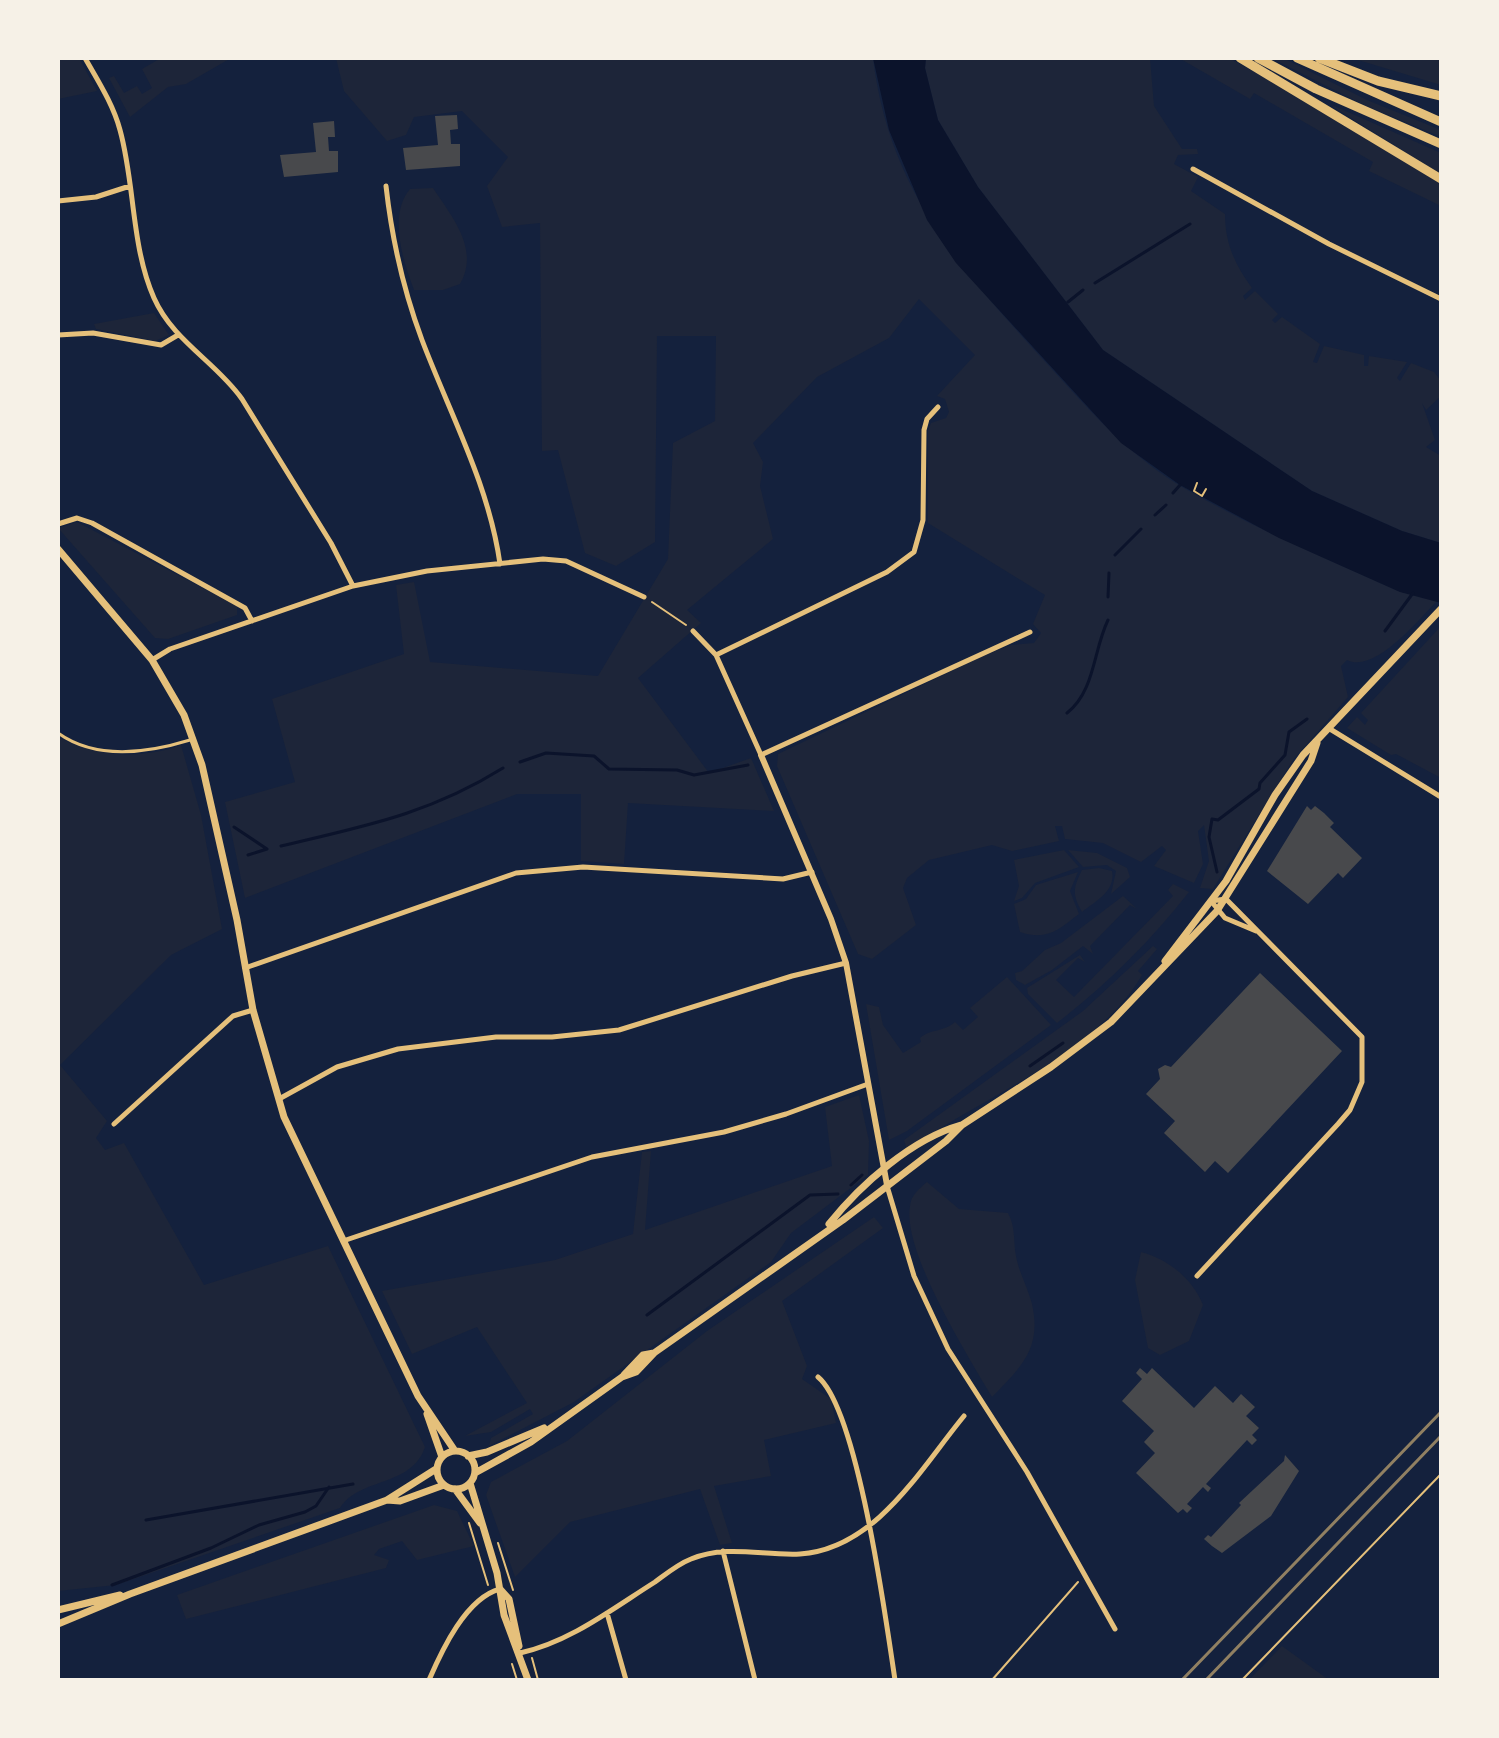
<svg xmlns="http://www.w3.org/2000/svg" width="1499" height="1738" viewBox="0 0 1499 1738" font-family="'IBM Plex Serif',serif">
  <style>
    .green { fill: #1d2539 }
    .water { fill: #0b132b }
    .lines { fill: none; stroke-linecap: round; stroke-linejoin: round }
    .stream { stroke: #0b132b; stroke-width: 3 }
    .building { fill: #48494c }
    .path { stroke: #e5c07b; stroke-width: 2 }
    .service { stroke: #e5c07b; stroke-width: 3 }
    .minor { stroke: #e5c07b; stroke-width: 5 }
    .tertiary { stroke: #e5c07b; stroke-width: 6 }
    .secondary { stroke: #e5c07b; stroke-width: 7 }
    .trunk { stroke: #e5c07b; stroke-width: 9 }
    .rail { stroke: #918062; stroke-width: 3 }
  </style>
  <rect width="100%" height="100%" fill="#14213d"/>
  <!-- green -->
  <path class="green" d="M58,58H79L97,91L58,99Z
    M161,58H231L186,84L168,87L130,117L109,78L114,76L124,93L137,86L142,94L152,88L142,69Z
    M336,58H873C889,192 963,272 1050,367C1091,412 1131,457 1184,488C1252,527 1324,558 1396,590C1409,595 1424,595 1437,601C1418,620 1375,674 1347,660L1341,666L1348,697L1293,760L1213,889L1200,888L1209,861L1204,825L1198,831L1203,864L1194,883L1154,866L1166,850L1162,846L1141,862L1103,843L1065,839L1062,826H1055L1059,841L1012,851L992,845L929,860L907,878L903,888L916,925L872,959L858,954L777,766L778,754L983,656L1011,645L1034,643L1041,633L1033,624L1045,595L928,523V430L931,423L946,418L949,412L945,399L937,396L975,355L919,299L889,338L817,377L753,443L763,462L760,486L773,539L687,610L701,623L638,678L709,773L751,758L774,811L628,803L624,864L581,861V794H517L245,898L225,802L295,782L272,699L404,654L396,585L414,582L430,662L598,676L668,559L673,443L715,421L716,336H657L655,542L616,566L585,553L558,450L542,451L540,223L502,227L487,186L508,157L462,111L414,117L406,135L387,141L344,91Z
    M926,58H1150L1154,106L1182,149H1197L1198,154L1178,155L1174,164L1198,177L1191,191L1225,214C1225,243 1235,265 1252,288L1243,296L1245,300L1255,291L1278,314L1272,320L1275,323L1282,317L1320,344L1313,362L1317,363L1324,346L1364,355V366H1368L1369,356L1407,362L1397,378L1400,381L1411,363L1434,372L1441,381L1440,397L1426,410L1422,403L1435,440L1426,447L1441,456V543L1402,531L1312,491L1103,350L978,187L938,120L925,68Z
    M1179,58H1229L1305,99L1441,184V206L1369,171L1373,162L1254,93L1250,99Z
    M1271,58H1283L1367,100L1441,130V137L1364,105Z
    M1354,58H1441V85L1358,60Z
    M1332,105L1441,153V174L1333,107Z
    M433,188C452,217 480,249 460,284L443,290H414C403,261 388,215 410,189Z
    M154,313L169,335L155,341L96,329L94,324Z
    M77,522L237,606V615L168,639L155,638L58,528Z
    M1441,626V778L1396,754L1391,755L1347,728L1357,717L1365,725L1368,720L1361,713Z
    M58,737C95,757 141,760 181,745L201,815L222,929L171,955L60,1065L107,1121L96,1138L105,1150L124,1143L204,1285L328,1246L425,1447C412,1487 360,1477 340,1508L116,1585L58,1591Z
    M1064,850L1079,867L1035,883L1022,898L1014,901L1019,886L1014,860Z
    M1068,850L1097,853L1127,868L1130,877L1111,894L1116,871L1107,865L1083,867Z
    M1099,868L1112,871C1116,891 1096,901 1082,912C1072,894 1073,888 1082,870Z
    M1078,872L1070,891L1079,914C1058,930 1047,941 1020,932L1014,904L1026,899L1036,885Z
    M1173,884L1189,892C1150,942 1107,984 1057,1023L1028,994L1027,988L1080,955L1085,962L1078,958L1056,980L1074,997L1173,896L1168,890Z
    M1123,896L1137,909L1130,905L1090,946L1093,954L1083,946L1052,970L1025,985L1016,980L1015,973L1022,971L1045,950L1061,943Z
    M1153,946L1157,949L1138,971L1142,975C1096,1055 980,1098 907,1150L904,1140L1083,1011Z
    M1007,977L1051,1025L907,1131L889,1140L866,1004L879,1007L883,1025L903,1053L921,1042L920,1038C930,1029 944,1032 955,1022L963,1030L978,1017L970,1008Z
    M859,1095L869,1141L868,1175L791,1233L771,1262L574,1402L489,1446L491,1438L533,1414L530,1409L491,1432L465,1436L527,1403L477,1327L412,1354L382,1291L555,1260L633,1234L642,1152L651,1151L645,1230L832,1166L825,1107Z
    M927,1182L959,1209L1008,1213C1016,1228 1013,1240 1016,1256C1019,1273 1028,1288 1032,1304C1042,1349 1021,1367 992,1397C968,1356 902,1251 910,1206C911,1195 919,1189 927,1182Z
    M874,1217L883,1228L782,1301L807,1366L802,1379L831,1399L836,1423L764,1440L771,1476L714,1486L732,1543L720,1545L700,1489L570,1522L515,1577L486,1495L491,1482L567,1441L707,1331Z
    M1141,1252C1168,1259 1193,1279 1203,1305L1189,1341L1160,1355L1148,1348L1135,1280Z
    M434,1505L457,1511L474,1546L417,1560L402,1541L379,1549L374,1555L389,1560L386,1568L186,1619L177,1595Z
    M1282,1646L1329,1680H1249Z"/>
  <!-- water -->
  <path class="water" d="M873,58H926L925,68L938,120L978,187L1103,350L1312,491L1402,531L1441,543V603L1400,592L1279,538L1180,485L1121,443L956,263L927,220L889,130Z"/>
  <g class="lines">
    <!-- stream -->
    <path class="stream" d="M1095,283L1190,224
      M1068,302L1083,290
      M1173,493L1180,485
      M1155,515L1166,505
      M1115,555L1141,529
      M1108,597L1109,573
      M1385,631L1413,593
      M1067,713C1095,691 1093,651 1108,620
      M520,762L546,753L594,756L609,769L677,770L694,775L748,765
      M234,827L267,849
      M281,846C365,826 429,814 503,768
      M248,855L267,849
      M1217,872L1209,837L1212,819L1218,820L1259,789L1260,783L1285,755L1289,732L1307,719
      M1030,1066L1063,1043
      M851,1185L862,1175
      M647,1315L810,1195L838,1194
      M146,1520L353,1484
      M112,1585L211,1548L259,1525L305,1512L316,1506L329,1487"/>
  </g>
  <!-- building -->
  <path class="building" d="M457,115L458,129L450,130L451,144H460V166L406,170L403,148L438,145L435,116Z
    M334,121L335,137H328L329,151H338V172L284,177L280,155L316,152L313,123Z
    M1307,806L1311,810L1315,806L1324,813L1334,823L1330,827L1362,858L1343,878L1338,873L1308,904L1267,871Z
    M1260,973L1342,1051L1228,1173L1215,1161L1205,1172L1164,1133L1175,1121L1146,1094L1160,1079L1158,1069L1165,1065L1171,1067Z
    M1140,1368L1147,1374L1152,1368L1194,1408L1215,1386L1233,1403L1241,1394L1255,1407L1246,1416L1259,1428L1252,1435L1257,1440L1252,1445L1247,1440L1206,1484L1211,1488L1208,1492L1203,1487L1187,1504L1192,1508L1187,1513L1183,1509L1178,1513L1136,1473L1155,1453L1144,1442L1154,1431L1122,1401L1142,1379L1136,1373Z
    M1285,1455L1299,1471L1271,1516L1222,1553L1212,1546L1204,1539L1208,1535L1211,1537L1241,1505L1239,1503L1284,1461Z"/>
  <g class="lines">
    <!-- path -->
    <path class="path" d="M1197,483L1194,491L1202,496L1206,489
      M652,602L686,625
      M469,1523L488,1585
      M498,1543L513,1590
      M532,1658L538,1680
      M512,1664L517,1680
      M992,1680L1078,1582
      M1242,1680L1441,1474"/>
    <!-- service -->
    <path class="service" d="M58,733C97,761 148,753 190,740"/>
    <!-- minor -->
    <path class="minor" d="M85,58C98,81 113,104 120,130C135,184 131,246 154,298C173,341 216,362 242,399L331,543L353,586
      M1193,169L1329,244L1441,299
      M386,186C392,240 403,289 422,340C450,414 489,485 500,564
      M58,201L96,197L130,186
      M58,335L93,333L161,345L178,335
      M58,524L77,518L92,523L245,608L252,621
      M693,631L716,655L761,755L1030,632
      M716,655L887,572L914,552L923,520L924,430L927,419L938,407
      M152,660L170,649L353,586L427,571L543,559L566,561L644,597
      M1330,729L1441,797
      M245,968L516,873L583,867L783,879L812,872
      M279,1099L337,1067L398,1049L496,1037H552L619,1030L792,976L846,963
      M114,1124L233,1016L253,1010
      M887,1186L914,1276L948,1349L1027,1472L1115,1629
      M343,1241L592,1157L724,1132L786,1114L868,1084
      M1197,1276L1338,1124L1350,1110L1362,1082V1037L1226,899L1211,901L1225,918L1256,931
      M818,1377C858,1410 886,1621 895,1680
      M723,1551L755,1680
      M607,1613L626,1680
      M520,1653C570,1642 612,1609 655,1582C666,1574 678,1564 691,1559C727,1544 763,1556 800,1554C876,1549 921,1468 964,1416
      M429,1680C442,1650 466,1598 500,1589"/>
    <!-- tertiary -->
    <path class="tertiary" d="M761,755L831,919L846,963L887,1185"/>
    <!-- secondary -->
    <path class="secondary" d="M58,549L152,660L184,715L202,765L237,920L253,1010L284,1117L418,1396L455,1451
      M1165,961L1226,881L1275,795L1303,755L1441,609
      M829,1224C861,1184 912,1139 961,1125
      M624,1375L643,1355L654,1353
      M427,1414L442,1457
      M437 1470a19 19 0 1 1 38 0a19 19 0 1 1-38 0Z
      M468,1456L487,1452L544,1428
      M475,1473L531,1442L622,1377L636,1372L654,1353L843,1220L946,1141L962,1125L1051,1067L1111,1022L1217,911L1311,761L1317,743
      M470,1483L497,1573L504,1615L528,1680
      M455,1489L480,1523
      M387,1500L436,1469
      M500,1589L509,1599L519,1646
      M58,1610L120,1595
      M58,1624L130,1594L387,1500L400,1501L444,1485"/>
    <!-- trunk -->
    <path class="trunk" d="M1240,58L1441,179
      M1258,58L1316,89L1441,144
      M1297,58L1441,122
      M1319,58L1378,81L1441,96"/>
    <!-- rail -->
    <path class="rail" d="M1182,1680L1441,1412
      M1206,1680L1441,1436"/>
  </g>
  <!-- border -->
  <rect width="1499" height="1738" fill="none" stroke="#f6f1e7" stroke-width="120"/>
</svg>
